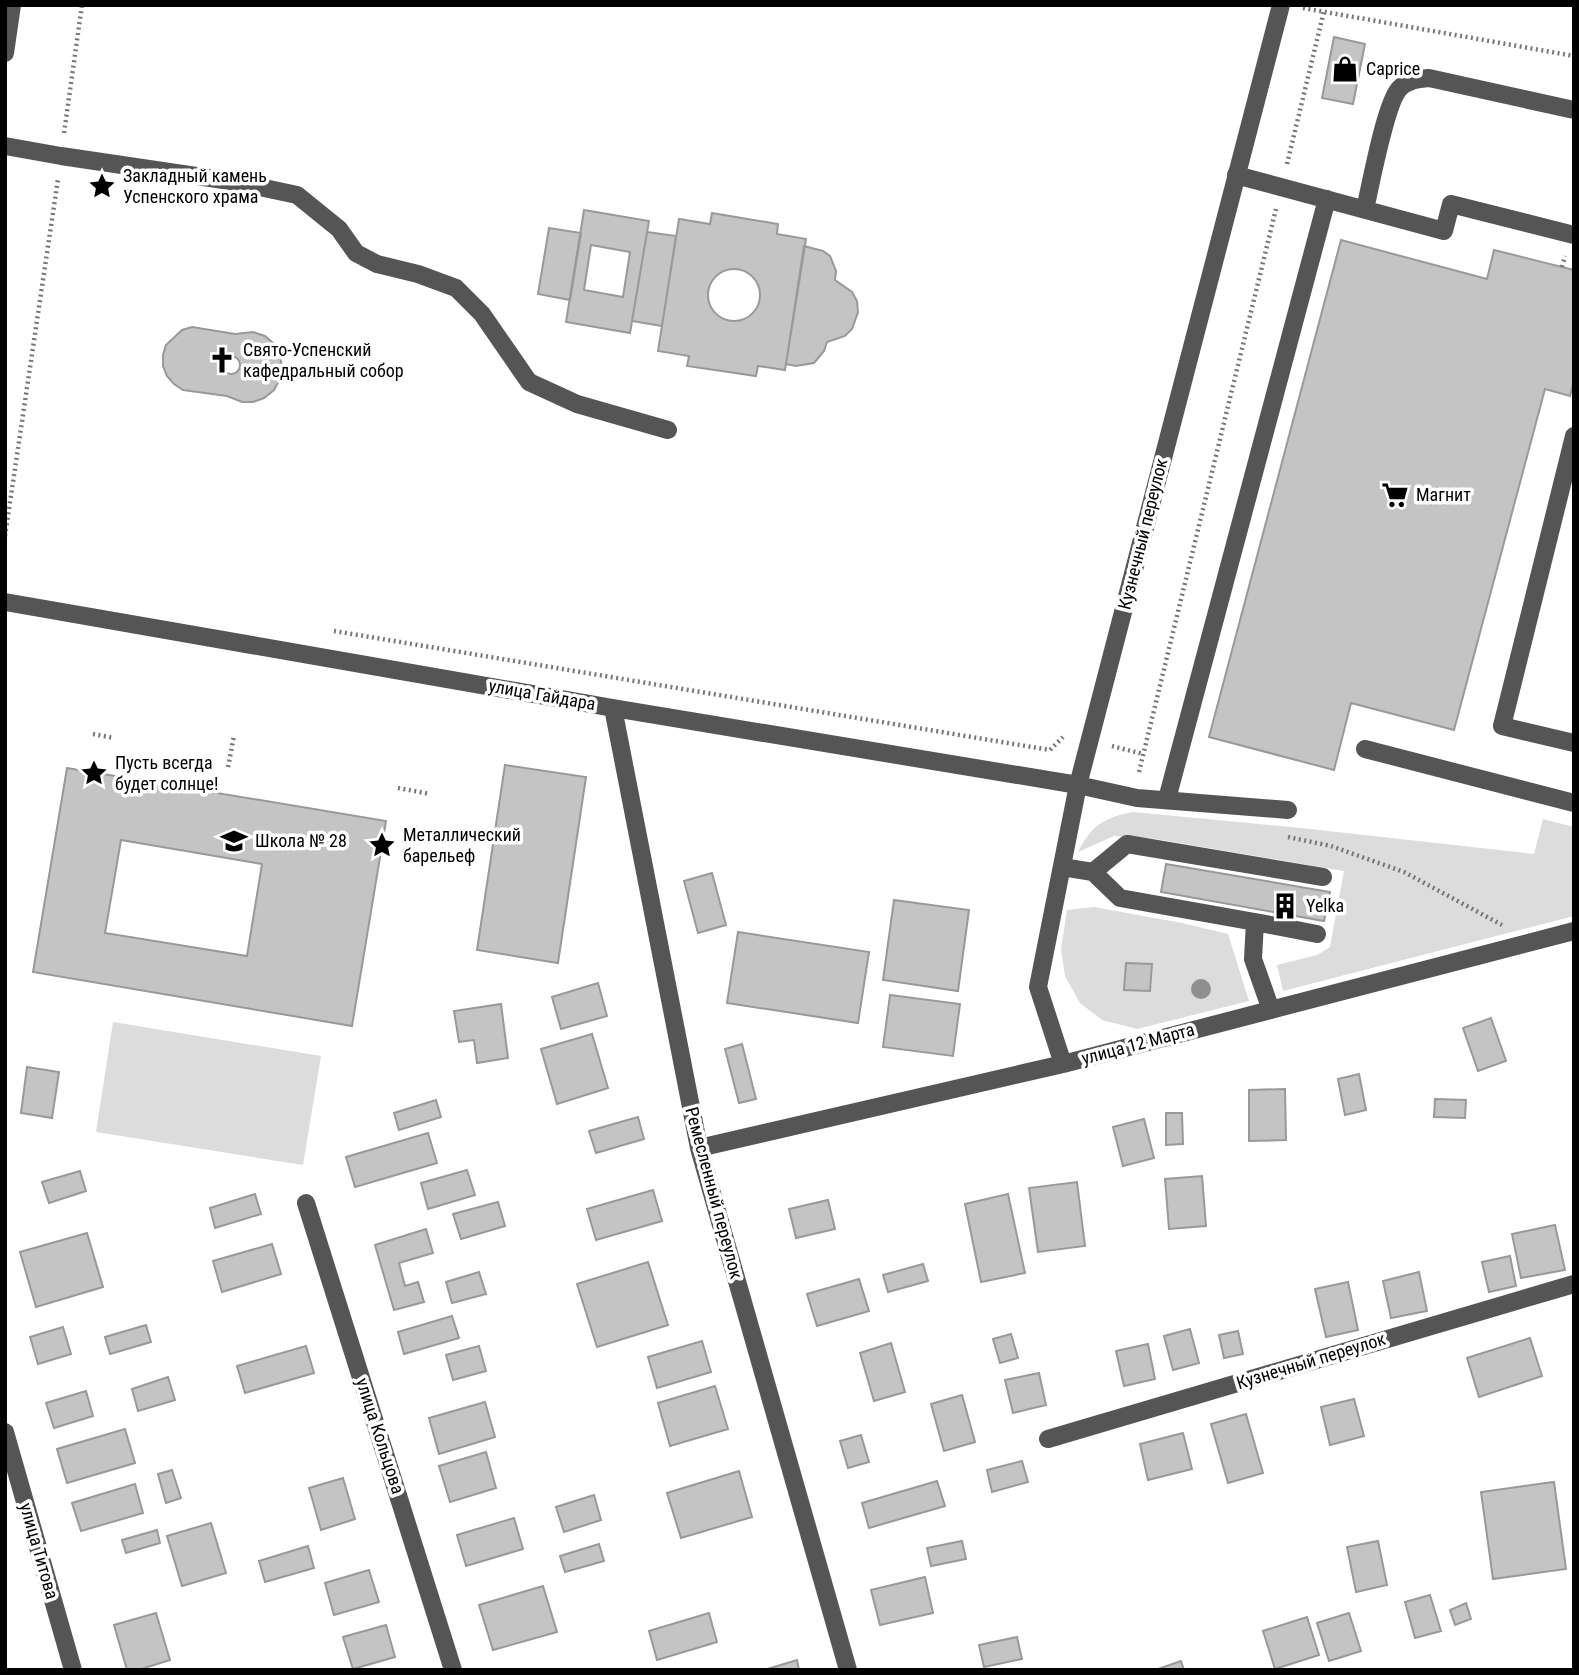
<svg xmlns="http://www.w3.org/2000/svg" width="1579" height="1675" viewBox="0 0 1579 1675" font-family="'Roboto Condensed',sans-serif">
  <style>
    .green { fill: #dcdcdc }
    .building { fill: #c4c4c4; stroke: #999; stroke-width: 2; fill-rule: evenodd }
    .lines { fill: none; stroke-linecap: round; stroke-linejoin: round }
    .path { stroke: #777; stroke-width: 4.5; stroke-dasharray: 2 3.5; stroke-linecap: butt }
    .minor { stroke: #555; stroke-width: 18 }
    .tree { fill: #8f8f8f }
    .labels { text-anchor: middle; stroke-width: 7; stroke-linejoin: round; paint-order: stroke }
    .poi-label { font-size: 18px; fill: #000; stroke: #fff; text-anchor: start }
    .street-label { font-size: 18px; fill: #000; stroke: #fff }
  </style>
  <rect width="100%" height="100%" fill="#fff"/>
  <!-- green -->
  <path class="green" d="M1133,812L1301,828L1534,854L1543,819L1574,827V916L1283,991L1277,965L1317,955L1330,947L1344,871L1150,838L1114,836L1078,852C1092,825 1103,818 1133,812Z
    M1094,907L1182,923L1228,934L1249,1001L1137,1029L1102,1020L1080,1003L1065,976L1061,949L1067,910Z
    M113,1022L321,1056L303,1165L96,1132Z"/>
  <!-- building -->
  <path class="building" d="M1334,37L1365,44L1353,104L1322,98Z
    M584,210L649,221L630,333L566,322Z
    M712,213L778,224L777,234L806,239L785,370L758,366L756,376L687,366L689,356L658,351L679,219L710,224Z
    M549,228L581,233L570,300L538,294Z
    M647,232L676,236L662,326L632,321Z
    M1341,240L1487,279L1494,250L1574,270V381L1570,396L1545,389L1454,730L1351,703L1334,770L1209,737Z
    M591,245L630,252L623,297L584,290Z
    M804,246L823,251L830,256L836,271L835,280L852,292L857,301L858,312L852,329L845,336L827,342L824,351L814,363L796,366L786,364Z
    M708 295a26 26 0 1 1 52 0a26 26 0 1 1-52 0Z
    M192,327L235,334L253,332L265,336L274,344L280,355L282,367L280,379L274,390L264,398L253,402H242L227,396L183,390L174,384L167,376L163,366V355L166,345L182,330Z
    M222 365a9 9 0 1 1 18 0a9 9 0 1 1-18 0Z
    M505,765L586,777L558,963L477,950Z
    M67,768L386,821L352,1026L33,972ZM121,840L262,864L247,956L105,933Z
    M1166,864L1330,892L1324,921L1161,892Z
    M712,873L726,925L698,933L684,881Z
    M894,900L969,910L958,991L883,980Z
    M738,932L869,952L858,1023L727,1003Z
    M1126,963L1152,964L1150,991L1124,990Z
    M598,983L607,1016L561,1029L552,997Z
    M890,995L960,1004L953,1056L883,1047Z
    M501,1004L508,1058L477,1063L474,1040L459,1042L454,1011Z
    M1491,1018L1506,1061L1478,1071L1463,1028Z
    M592,1034L608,1088L557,1104L541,1049Z
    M742,1044L756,1099L739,1103L725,1049Z
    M27,1067L59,1072L52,1118L21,1113Z
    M1359,1074L1366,1110L1345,1115L1338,1079Z
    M1285,1089L1286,1140L1249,1141V1090Z
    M1435,1099L1466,1100L1465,1118L1434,1117Z
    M436,1100L441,1117L399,1130L394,1113Z
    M1166,1113H1182L1183,1144L1166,1145Z
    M638,1117L644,1139L596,1153L589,1131Z
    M1144,1119L1154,1158L1123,1166L1113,1127Z
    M428,1133L437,1163L355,1187L346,1157Z
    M467,1170L475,1195L428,1209L421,1183Z
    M80,1171L86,1191L49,1203L42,1182Z
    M1202,1176L1206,1226L1169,1229L1165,1179Z
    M1077,1182L1085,1246L1038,1252L1029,1188Z
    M653,1190L662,1221L596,1240L587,1209Z
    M255,1194L261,1214L215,1228L210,1208Z
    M1008,1194L1025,1273L981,1282L965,1204Z
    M828,1200L835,1229L796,1238L789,1209Z
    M498,1202L505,1226L461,1239L453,1214Z
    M1555,1225L1565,1270L1521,1278L1512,1234Z
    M426,1229L433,1253L399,1263L405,1286L418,1282L424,1302L394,1310L375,1245Z
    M87,1233L103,1287L36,1307L20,1252Z
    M272,1244L281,1274L222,1292L213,1261Z
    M1510,1256L1516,1286L1489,1292L1482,1262Z
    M648,1262L668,1325L597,1347L577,1284Z
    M923,1264L928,1281L888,1292L883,1275Z
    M479,1272L486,1294L452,1303L446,1282Z
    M1419,1272L1427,1311L1391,1318L1383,1281Z
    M859,1279L869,1311L817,1326L807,1294Z
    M1348,1282L1358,1330L1326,1337L1315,1289Z
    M452,1316L459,1338L404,1354L398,1332Z
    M146,1325L151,1342L110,1354L105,1337Z
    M63,1327L71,1354L38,1364L30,1337Z
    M1190,1329L1199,1363L1173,1370L1164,1336Z
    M1238,1331L1243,1354L1224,1358L1219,1335Z
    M1011,1334L1018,1358L1000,1363L993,1339Z
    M1530,1338L1542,1376L1479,1397L1467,1358Z
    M702,1341L711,1372L657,1388L648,1357Z
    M891,1343L905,1392L874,1401L860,1353Z
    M1148,1344L1155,1379L1124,1386L1116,1351Z
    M306,1346L314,1373L245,1393L237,1366Z
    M479,1346L486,1371L453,1380L446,1355Z
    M1039,1373L1046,1405L1013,1413L1005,1380Z
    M168,1377L175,1400L138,1411L132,1389Z
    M715,1386L728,1429L670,1446L658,1403Z
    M86,1391L93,1416L54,1428L46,1403Z
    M962,1395L975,1442L944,1451L931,1404Z
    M1354,1399L1364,1436L1330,1445L1321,1407Z
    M485,1402L495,1437L439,1454L429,1418Z
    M1246,1414L1263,1473L1228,1483L1211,1424Z
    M125,1429L135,1463L67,1483L57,1449Z
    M1183,1433L1192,1469L1148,1480L1140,1444Z
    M861,1435L869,1462L848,1468L840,1441Z
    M486,1452L496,1488L450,1502L439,1466Z
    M1022,1461L1028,1482L992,1492L987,1470Z
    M172,1470L181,1498L166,1503L158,1474Z
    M739,1471L752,1517L681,1538L667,1493Z
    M343,1478L355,1519L321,1530L309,1488Z
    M937,1481L945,1506L869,1528L862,1503Z
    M1554,1482L1566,1569L1493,1579L1481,1492Z
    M135,1484L143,1513L81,1531L72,1503Z
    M594,1495L601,1520L564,1532L556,1507Z
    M514,1518L523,1549L466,1566L457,1535Z
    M211,1523L226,1573L182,1586L167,1536Z
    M157,1530L160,1543L126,1553L122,1540Z
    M962,1541L966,1559L931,1566L927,1548Z
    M1378,1541L1387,1585L1356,1592L1347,1547Z
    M599,1544L604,1561L565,1572L560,1556Z
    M308,1546L314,1568L265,1582L259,1561Z
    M369,1570L379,1602L334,1615L325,1583Z
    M925,1577L933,1613L880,1625L871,1590Z
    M543,1586L557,1632L493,1650L479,1605Z
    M1430,1595L1441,1631L1415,1638L1405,1602Z
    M1466,1603L1471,1619L1455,1625L1450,1610Z
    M156,1613L170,1660L138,1670H127L114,1625Z
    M709,1613L717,1642L657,1660L649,1631Z
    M1349,1613L1361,1651L1329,1661L1317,1623Z
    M1307,1617L1319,1655L1275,1669L1263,1631Z
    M386,1625L395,1657L353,1669L343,1637Z
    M1017,1637L1022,1659L984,1667L979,1645Z
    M797,1660L799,1670H764Z
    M1181,1661L1184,1670H1155Z"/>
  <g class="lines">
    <!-- path -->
    <path class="path" d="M1303,8L1574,56
      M64,133L82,5
      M1287,164L1324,11
      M1562,267L1565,256
      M5,536L58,179
      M334,631L1050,750L1063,737
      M93,734L114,738
      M1112,746L1143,754
      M228,767L234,736
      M1139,772L1276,209
      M398,788L430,794
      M1288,837L1331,846L1404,872L1502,925"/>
    <!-- minor -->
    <path class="minor" d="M5,53L12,5
      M5,146L61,156L237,182L297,195L339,229L356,253L377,264L418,274L456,288L482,314L529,382L577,404L668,430
      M1236,175L1444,231L1451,204L1574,235
      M1365,209C1371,184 1385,105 1399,89C1407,80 1418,79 1429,78L1574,110
      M1574,436L1502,726L1574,743
      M5,602L613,708L1078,785L1137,798L1288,810
      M613,708L699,1148L848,1670
      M1365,749L1574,803
      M1167,799L1327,199
      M1062,867L1093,872L1127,844L1323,877
      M1093,872L1120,898L1255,922
      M1271,1010L1253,959L1255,922L1317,934
      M1063,1064L1038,987L1078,785L1281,5
      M699,1148L1063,1064L1574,931
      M306,1203L453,1670
      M5,1432L73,1670
      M1048,1439L1574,1284"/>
  </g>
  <!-- trees -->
  <circle class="tree" cx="1201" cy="989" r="10"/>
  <!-- icons -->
  <defs>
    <g id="shop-bare" transform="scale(2.1)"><path d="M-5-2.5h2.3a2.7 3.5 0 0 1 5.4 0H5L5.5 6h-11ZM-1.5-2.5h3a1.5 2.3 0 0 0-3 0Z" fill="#000" stroke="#fff" stroke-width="2.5" paint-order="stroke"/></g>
    <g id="sight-bare" transform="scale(2.1)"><path d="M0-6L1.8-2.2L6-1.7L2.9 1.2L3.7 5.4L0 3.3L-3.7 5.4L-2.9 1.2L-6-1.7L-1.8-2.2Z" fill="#000" stroke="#fff" stroke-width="2.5" paint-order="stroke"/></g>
    <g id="church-bare" transform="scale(2.1)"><path d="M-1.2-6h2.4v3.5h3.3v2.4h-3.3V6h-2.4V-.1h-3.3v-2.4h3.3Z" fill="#000" stroke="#fff" stroke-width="2.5" paint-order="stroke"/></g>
    <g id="supermarket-bare" transform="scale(2.1)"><path d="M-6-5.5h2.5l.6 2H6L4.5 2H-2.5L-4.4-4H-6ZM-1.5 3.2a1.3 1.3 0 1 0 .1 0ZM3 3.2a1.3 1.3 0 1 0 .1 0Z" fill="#000" stroke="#fff" stroke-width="2.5" paint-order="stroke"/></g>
    <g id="school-bare" transform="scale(2.1)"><path d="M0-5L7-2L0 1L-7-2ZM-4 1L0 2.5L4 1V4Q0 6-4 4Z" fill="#000" stroke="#fff" stroke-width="2.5" paint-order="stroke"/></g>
    <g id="building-bare" transform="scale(2.1)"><path d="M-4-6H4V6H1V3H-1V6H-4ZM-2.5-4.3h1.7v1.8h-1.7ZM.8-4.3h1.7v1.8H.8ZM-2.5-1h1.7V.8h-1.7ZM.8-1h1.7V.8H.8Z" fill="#000" stroke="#fff" stroke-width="2.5" paint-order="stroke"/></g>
  </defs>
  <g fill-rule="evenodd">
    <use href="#shop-bare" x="1345" y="69"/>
    <use href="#sight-bare" x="102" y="186"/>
    <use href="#church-bare" x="222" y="360"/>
    <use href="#supermarket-bare" x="1395" y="495"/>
    <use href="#sight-bare" x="94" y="773"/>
    <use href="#school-bare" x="234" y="841"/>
    <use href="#sight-bare" x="382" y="845"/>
    <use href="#building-bare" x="1285" y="906"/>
  </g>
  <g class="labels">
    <!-- poi labels -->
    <g class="poi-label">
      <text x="1366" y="75">Caprice</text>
      <text x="123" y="182">Закладный камень<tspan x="123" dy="21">Успенского храма</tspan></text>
      <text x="243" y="356">Свято-Успенский<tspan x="243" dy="21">кафедральный собор</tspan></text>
      <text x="1416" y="501">Магнит</text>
      <text x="115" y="769">Пусть всегда<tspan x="115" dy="21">будет солнце!</tspan></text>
      <text x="403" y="841">Металлический<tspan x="403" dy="21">барельеф</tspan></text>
      <text x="255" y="847">Школа № 28</text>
      <text x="1306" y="912">Yelka</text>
    </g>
    <!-- street labels -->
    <g class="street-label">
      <text transform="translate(1143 534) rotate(-76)" y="6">Кузнечный переулок</text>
      <text transform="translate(542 695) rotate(10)" y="6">улица Гайдара</text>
      <text transform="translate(1138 1044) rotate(-15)" y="6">улица 12 Марта</text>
      <text transform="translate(714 1193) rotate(75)" y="6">Ремесленный переулок</text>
      <text transform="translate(1311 1361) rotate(-17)" y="6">Кузнечный переулок</text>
      <text transform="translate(380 1436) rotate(72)" y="6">улица Кольцова</text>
      <text transform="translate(39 1551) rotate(74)" y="6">улица Титова</text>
    </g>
  </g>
  <!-- border -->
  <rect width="1579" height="1675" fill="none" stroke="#000000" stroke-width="14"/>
</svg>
